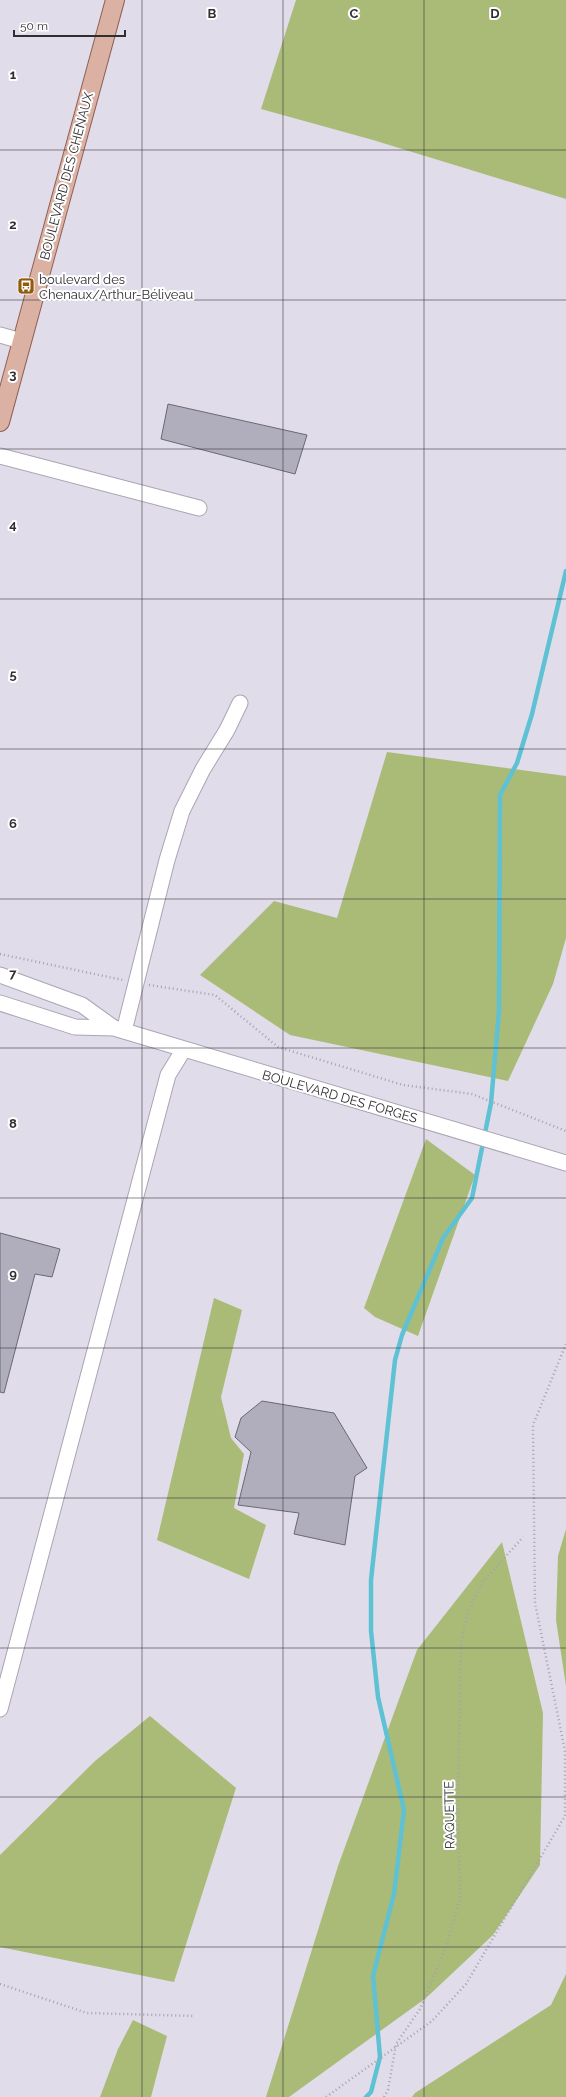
<svg xmlns="http://www.w3.org/2000/svg" width="566" height="2097" viewBox="0 0 566 2097" font-family="Raleway,sans-serif">
  <style>
    .green { fill: #aabb78 }
    .lines { fill: none; stroke-linecap: round; stroke-linejoin: round }
    .stream { stroke: #5ec1d4; stroke-width: 4.5 }
    .building { fill: #b0aebc; stroke: #696874 }
    .minor-casing { stroke: #aba5b2; stroke-width: 17 }
    .major-casing { stroke: #8f6154; stroke-width: 20 }
    .path { stroke: #a6a2ad; stroke-width: 2.5; stroke-dasharray: 1 3; stroke-linecap: butt }
    .minor { stroke: #fff; stroke-width: 15 }
    .major { stroke: #dab1a3; stroke-width: 18 }
    .grid { fill: none; stroke: #302e33; stroke-width: 1; stroke-opacity: 0.55 }
    .labels { text-anchor: middle; stroke-width: 4; stroke-linejoin: round; paint-order: stroke }
    .street-label { font-size: 13px; fill: #302e33; stroke: #fff }
    .poi-label { font-size: 13px; fill: #302e33; stroke: #fff; text-anchor: start }
    .grid-label { font-size: 13px; text-anchor: middle; font-weight: bold; fill: #302e33; stroke: #fff; stroke-width: 4; stroke-linejoin: round; paint-order: stroke }
  </style>
  <rect width="100%" height="100%" fill="#e1dce9"/>
  <!-- green -->
  <path class="green" d="M296,0H566V199L373,140L261,109Z
    M387,752L566,776V938L553,984L508,1081L290,1035L200,975L274,901L337,918Z
    M426,1139L475,1175L418,1336L375,1317L364,1308Z
    M214,1298L242,1310L221,1397L231,1438L244,1454L234,1508L266,1525L249,1579L157,1540Z
    M566,1529V1686L556,1620L558,1556Z
    M502,1542L543,1713L540,1865L493,1935L426,1998L289,2097H266L338,1866L417,1650Z
    M150,1716L236,1788L174,1982L0,1947V1855L95,1761Z
    M566,1974V2097H412L415,2093L551,2005Z
    M133,2020L167,2036L151,2097H100L118,2049Z"/>
  <g class="lines">
    <!-- stream -->
    <path class="stream" d="M366,2097L371,2092L380,2057L373,1976L394,1894L404,1810L378,1697L371,1631V1580L395,1360L402,1335L443,1238L472,1198L491,1103L499,1011L500,795L517,763L532,714L566,571"/>
  </g>
  <!-- building -->
  <path class="building" d="M168,404L307,435L295,474L161,439Z
    M0,1233L60,1249L52,1277L35,1274L4,1393L0,1392Z
    M262,1401L334,1413L367,1468L355,1476L345,1545L294,1534L299,1513L238,1505L251,1452L235,1437L241,1418Z"/>
  <g class="lines">
    <!-- minor casing -->
    <g class="minor-casing">
      <path id="minor" d="M0,335L21,341
        M0,456L199,508
        M0,975L82,1005L114,1028
        M0,1003L75,1027L114,1028L566,1163
        M124,1031L167,860L182,811L203,769L227,730L240,703
        M0,1709L168,1075L184,1049"/>
    </g>
    <!-- major casing -->
    <g class="major-casing">
      <path id="major" d="M0,422L115,0"/>
    </g>
    <!-- path -->
    <path class="path" d="M0,954L123,980
      M149,985L215,995L278,1047L403,1085L472,1094L566,1131
      M0,1984L87,2013L195,2016
      M326,2097L432,2021L466,1984L565,1816V1751L535,1603L533,1425L566,1344
      M384,2097L388,2090L396,2044L420,2009L447,1944L460,1898L458,1793L461,1641L469,1608L483,1582L523,1537"/>
    <!-- minor -->
    <use href="#minor" class="minor"/>
    <!-- major -->
    <use href="#major" class="major"/>
  </g>
  <!-- grid -->
  <path class="grid" d="M142,0V2097M283,0V2097M424,0V2097M0,150H566M0,300H566M0,449H566M0,599H566M0,749H566M0,899H566M0,1048H566M0,1198H566M0,1348H566M0,1498H566M0,1648H566M0,1797H566M0,1947H566"/>
  <!-- icons -->
  <defs>
    <g id="bus-square" transform="scale(0.9)"><rect x="-9" y="-9" width="18" height="18" rx="4" fill="#905b0e" stroke="#fff"/><path d="M-5-6H5V4H4V6H2V4H-2V6H-4V4H-5ZM-3.5-4V0h7V-4ZM-3.5 1.2v1.5H-2V1.2ZM2 1.2v1.5H3.5V1.2Z" fill="#fff"/></g>
  </defs>
  <g fill-rule="evenodd">
    <use href="#bus-square" x="26" y="286"/>
  </g>
  <g class="labels">
    <!-- street labels -->
    <g class="street-label">
      <text transform="translate(66 176) rotate(-75)" y="5">BOULEVARD DES CHENAUX</text>
      <text transform="translate(340 1096) rotate(16)" y="5">BOULEVARD DES FORGES</text>
      <text transform="translate(449 1815) rotate(-91)" y="5">RAQUETTE</text>
    </g>
    <!-- poi labels -->
    <g class="poi-label">
      <text x="39" y="284">boulevard des<tspan x="39" dy="15">Chenaux/Arthur-Béliveau</tspan></text>
    </g>
  </g>
  <g class="grid-label">
    <text x="212" y="18">B</text>
    <text x="354" y="18">C</text>
    <text x="495" y="18">D</text>
    <text x="13" y="79">1</text>
    <text x="13" y="229">2</text>
    <text x="13" y="379">3</text>
    <text x="13" y="529">4</text>
    <text x="13" y="679">5</text>
    <text x="13" y="828">6</text>
    <text x="13" y="978">7</text>
    <text x="13" y="1128">8</text>
    <text x="13" y="1278">9</text>
  </g>
  <!-- scale -->
  <path d="M14 30v6h111v-6" fill="none" stroke="#302e33" stroke-width="2"/>
  <text x="20" y="30" font-size="12" fill="#302e33" stroke="#ffffff" stroke-width="3" paint-order="stroke">50 m</text>
</svg>
